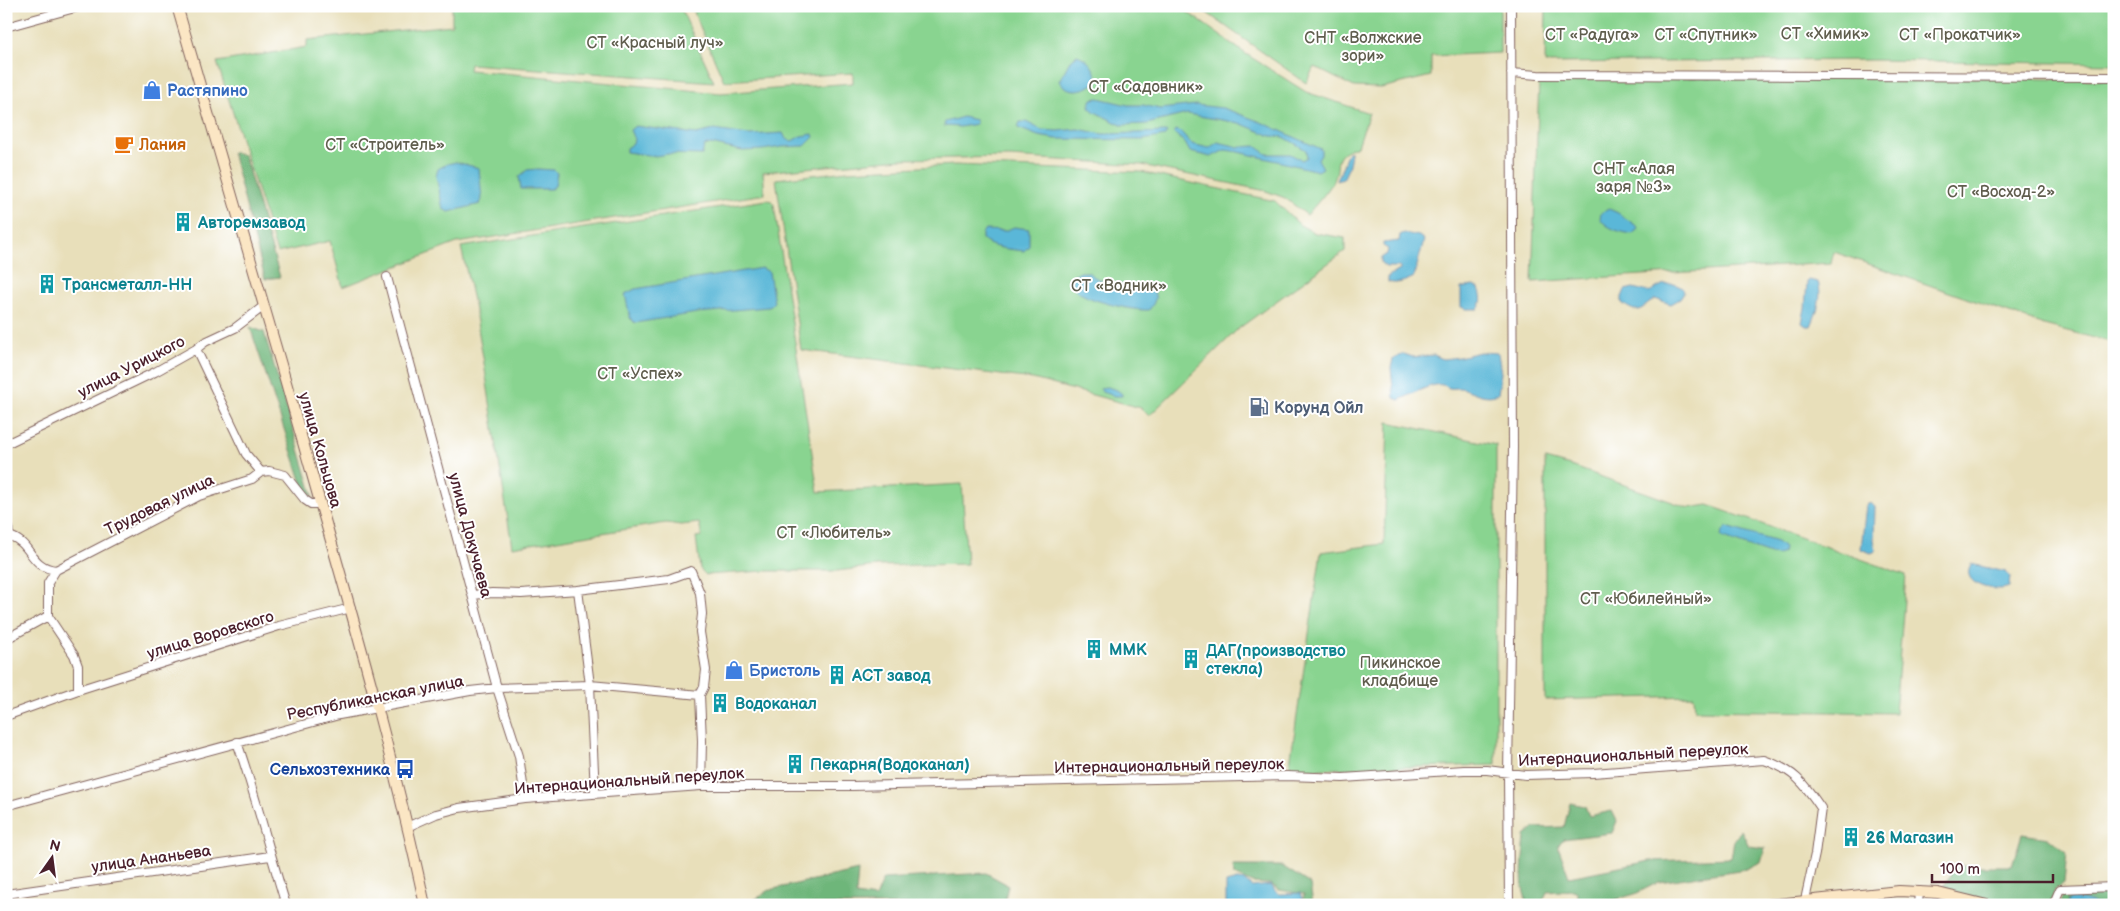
<svg xmlns="http://www.w3.org/2000/svg" width="2120" height="911" viewBox="0 0 2120 911" font-family="'Balsamiq Sans',sans-serif">
  <style>
    .green { fill: #89d490; stroke: #6a7a5e }
    .forest { fill: #6eb67a; stroke: #5c6a52 }
    .water { fill: #5ab7d8; stroke: #526b82 }
    .lines { fill: none; stroke-linecap: round; stroke-linejoin: round }
    .minor-casing { stroke: #81625d; stroke-width: 10 }
    .secondary-casing { stroke: #81625d; stroke-width: 12 }
    .minor { stroke: #fff; stroke-width: 8 }
    .secondary { stroke: #fbe6c4; stroke-width: 10 }
    .labels { text-anchor: middle; stroke-width: 4; stroke-linejoin: round; paint-order: stroke }
    .park-label { font-size: 16px; fill: #605e4e; stroke: #fff }
    .shop-label { font-size: 16px; font-weight: bold; fill: #366cbe; stroke: #fff; text-anchor: start }
    .food-label { font-size: 16px; font-weight: bold; fill: #c56008; stroke: #fff; text-anchor: start }
    .culture-label { font-size: 16px; font-weight: bold; fill: #0d838f; stroke: #fff; text-anchor: start }
    .street-label { font-size: 16px; fill: #4a1f2b; stroke: #fff }
    .service-label { font-size: 16px; font-weight: bold; fill: #4e5e75; stroke: #fff; text-anchor: start }
    .transit-label { font-size: 16px; font-weight: bold; fill: #164399; stroke: #fff; text-anchor: end }
  </style>
  <rect width="100%" height="100%" fill="#fff"/>
  <filter id="ink" filterUnits="userSpaceOnUse"><feTurbulence type="fractalNoise" baseFrequency=".02" numOctaves="2"/><feDisplacementMap in="SourceGraphic" scale="10" xChannelSelector="R" yChannelSelector="G"/><feConvolveMatrix kernelMatrix="1 2 1 2 8 2 1 2 1" color-interpolation-filters="sRGB"/></filter>
  <filter id="wash" filterUnits="userSpaceOnUse"><feTurbulence type="fractalNoise" baseFrequency=".0096" numOctaves="4" result="noise"/><feDisplacementMap in="SourceGraphic" scale="20" xChannelSelector="R" yChannelSelector="G"/><feGaussianBlur stdDeviation="1.12" result="paint"/><feColorMatrix in="noise" values="0 0 0 0 0 0 0 0 0 0 0 0 0 0 0 0 0 1.4 0 .05"/><feComposite in="paint" operator="in"/></filter>
  <g filter="url(#wash)">
    <rect width="100%" height="100%" fill="#e8dfba"/>
    <!-- green -->
    <path class="green" d="M452,6H680L714,82L470,64L469,70L721,93L853,83V73L724,81L691,6H1179L1246,54L1306,92L1369,113L1358,146C1327,155 1344,165 1332,184C1325,195 1315,205 1307,215L1285,198L1266,191L1142,165L1009,157L901,159L763,172L765,194L457,243L343,287L330,241L277,253L217,62L307,47V40L452,25Z
      M1197,6H1500V53L1431,56V76L1381,88L1354,87L1314,67L1306,83Z
      M1546,6H2114V64L1874,60L1545,63Z
      M1870,76L2114,80V343L2044,325L1834,252L1831,263L1532,282L1539,79Z
      M955,165L1141,172L1275,201L1300,225L1315,233L1345,238V251L1238,329L1149,416L1141,408L1033,379L801,350L776,179L848,171Z
      M767,200L772,201L774,205L818,492L962,484L967,564L877,566L837,571H764L706,575L700,569L696,537L702,536L699,523L681,525L666,523L512,547L484,363L474,305L461,247Z
      M1388,422L1496,445V765L1289,770L1321,552L1384,544Z
      M1545,459L1574,467L1689,508L1708,505L1906,575L1895,713L1695,710L1694,696L1545,700Z"/>
    <!-- forest -->
    <path class="forest" d="M232,152L244,155L280,277L265,279Z
      M250,327L264,332L313,496L304,489Z
      M1570,803L1585,806L1589,816L1612,811L1617,821L1612,833L1563,839L1558,846L1569,877L1650,861L1731,858L1734,841L1741,830L1749,846L1765,848L1761,862L1746,869L1659,882L1635,894L1597,905H1579L1577,892L1574,890L1547,892L1541,905H1530C1517,891 1524,854 1525,836L1534,828L1564,827Z
      M2022,834L2049,838L2067,852L2064,883L2055,890L2050,905H2001L1942,890L1955,866H2012Z
      M1233,866H1282L1310,884L1313,905H1302L1304,894L1279,890L1270,884L1252,883L1234,875Z
      M858,870L856,895L875,898L883,879L986,873L1008,885L1004,905H747L769,890Z
      M2104,893L2107,905H2059L2063,895Z"/>
    <!-- water -->
    <path class="water" d="M1077,55C1089,59 1094,68 1098,80C1087,91 1068,95 1059,81L1070,61Z
      M1098,98L1128,105H1143L1160,109L1196,105L1223,108L1261,122L1321,149V154L1318,159L1323,168L1318,171L1239,152L1225,150L1211,157L1190,152L1185,143L1174,133L1176,130L1181,132L1192,144L1209,148L1218,142L1239,147L1256,146L1267,154H1290L1302,160L1307,157L1306,150L1284,137L1271,136L1239,123L1187,114L1147,124L1121,125L1095,112L1089,107L1092,99Z
      M963,117L976,120V124L960,127L944,126L945,122Z
      M1020,122H1026L1042,130L1057,131L1078,129L1103,134L1167,132L1165,136L1143,140L1056,139L1038,136L1018,128Z
      M635,126L696,134L714,130L749,135L783,133L786,139L792,141L801,136L813,134L814,137L805,146L782,147L762,150L742,151L711,144L704,146L702,155L668,154L655,156L626,152V148L633,143L634,139L630,130Z
      M1348,152H1351C1350,162 1348,170 1343,179L1337,181Z
      M456,162L479,168L482,199L480,204L449,212L443,209L436,176L438,169L447,164Z
      M538,169L554,170L557,173L555,186L551,189H521L519,177L527,170Z
      M1609,209L1618,213L1638,227L1636,231L1632,234C1620,232 1608,229 1600,219L1601,213Z
      M1014,227L1029,229V246L1024,251C1011,249 991,249 982,239V233L985,230L1005,231Z
      M1404,233L1419,236L1424,240L1414,277C1406,281 1397,285 1388,282V276L1400,270V267H1386L1381,263V258L1387,254L1388,249L1383,246V243L1399,241L1400,235Z
      M762,268L769,272L774,302L769,307L697,313L635,323L630,318L625,294L635,289Z
      M1081,272H1088C1103,287 1133,284 1152,288C1158,297 1155,302 1149,310C1133,311 1089,301 1077,291C1074,289 1073,284 1071,281L1072,275Z
      M1809,280L1818,282C1823,295 1817,313 1811,326H1806L1802,323L1805,308L1807,282Z
      M1664,284H1674L1683,288L1684,293L1680,299L1671,304L1655,299C1640,309 1639,316 1622,303V297L1625,290L1633,288L1649,292Z
      M1473,286L1479,288C1482,296 1483,302 1478,309H1466L1461,307V288Z
      M1480,352L1498,353L1501,373L1498,394C1486,399 1476,393 1465,389C1459,387 1454,389 1449,388C1447,387 1445,385 1442,385C1433,382 1409,396 1399,400L1394,398L1391,368L1393,359L1404,354L1413,357L1434,355L1443,359L1459,357Z
      M1107,387L1117,390L1122,394V396H1114L1102,392L1100,388Z
      M1871,503L1875,507L1874,539L1876,551L1871,553L1861,549L1866,505Z
      M1727,527L1777,542L1784,548L1783,553L1778,555L1770,554L1721,537L1722,532Z
      M1971,564L2006,572L2010,576L2009,587C1995,593 1959,585 1971,564Z
      M1237,880L1245,881L1252,887L1271,885L1276,892L1280,894L1300,893L1302,898L1300,905H1226V883Z
      M2072,897L2100,905H2067L2068,900Z"/>
  </g>
  <g filter="url(#ink)">
    <g class="lines">
      <!-- minor casing -->
      <g class="minor-casing">
        <path id="minor" d="M6,27L82,6
          M1511,73L1538,75L2114,77
          M387,277L497,688L519,756L525,799
          M196,349L246,454L261,472
          M6,444L155,372L196,349L205,342L235,328L264,306
          M6,502L9,536
          M9,536C32,542 29,567 56,570
          M578,590L590,685L595,793
          M473,595L492,593L521,594L578,590L669,579L691,571L700,593L702,614L700,632L706,670L704,687L700,695L702,741L701,786
          M48,616V583L56,570L199,496L252,479L261,472L269,471L285,475L305,500L311,504H321
          M48,616L74,655L78,666V690
          M6,639L48,616
          M6,716L78,690L279,626L351,608
          M237,742C256,796 269,851 286,905
          M6,806L339,715L470,691L497,688L590,685L700,695
          M407,827L436,814L459,808L525,799L701,786H852L1287,776L1343,778L1464,770H1487L1526,775L1593,773L1764,760C1794,770 1804,783 1821,808L1815,854L1805,900
          M6,894L270,856
          M1509,905L1508,774L1513,447L1511,6
          M1918,905L1919,891
          M2053,905L2060,889L2114,887"/>
      </g>
      <!-- secondary casing -->
      <g class="secondary-casing">
        <path id="secondary" d="M177,6C226,172 274,339 321,506C359,638 396,770 425,905
          M1767,905L1899,891L1938,893L1987,905"/>
      </g>
      <!-- minor -->
      <use href="#minor" class="minor"/>
      <!-- secondary -->
      <use href="#secondary" class="secondary"/>
    </g>
  </g>
  <!-- icons -->
  <defs>
    <g id="shop-bare" transform="scale(1.5)"><path d="M-5-2.5h2.3a2.7 3.5 0 0 1 5.4 0H5L5.5 6h-11ZM-1.5-2.5h3a1.5 2.3 0 0 0-3 0Z" fill="#3f7fe0" stroke="#fff" stroke-width="2.5" paint-order="stroke"/></g>
    <g id="cafe-bare" transform="scale(1.5)"><path d="M-5.5-4.5H6V0H3Q3 3.5 0 3.5H-2.5Q-5.5 3.5-5.5 0ZM3-3.2v2h1.7v-2ZM-6 4.5H4V6H-6Z" fill="#e8710a" stroke="#fff" stroke-width="2.5" paint-order="stroke"/></g>
    <g id="building-bare" transform="scale(1.5)"><path d="M-4-6H4V6H1V3H-1V6H-4ZM-2.5-4.3h1.7v1.8h-1.7ZM.8-4.3h1.7v1.8H.8ZM-2.5-1h1.7V.8h-1.7ZM.8-1h1.7V.8H.8Z" fill="#0f9aa8" stroke="#fff" stroke-width="2.5" paint-order="stroke"/></g>
    <g id="fuel-bare" transform="scale(1.5)"><path d="M-5.5-6h7V0h2V4h1.3V-2.5L3-4.5l.8-.8L6-3V5H2.5V1h-1V6h-7ZM-4.2-4.7v3.2H.2V-4.7Z" fill="#5c6f8a" stroke="#fff" stroke-width="2.5" paint-order="stroke"/></g>
    <g id="bus-bare" transform="scale(1.5)"><path d="M-5-6H5V4H4V6H2V4H-2V6H-4V4H-5ZM-3.5-4V0h7V-4ZM-3.5 1.2v1.5H-2V1.2ZM2 1.2v1.5H3.5V1.2Z" fill="#1a4fb4" stroke="#fff" stroke-width="2.5" paint-order="stroke"/></g>
  </defs>
  <g fill-rule="evenodd">
    <use href="#shop-bare" x="152" y="90"/>
    <use href="#cafe-bare" x="124" y="144"/>
    <use href="#building-bare" x="183" y="222"/>
    <use href="#building-bare" x="47" y="284"/>
    <use href="#fuel-bare" x="1259" y="407"/>
    <use href="#building-bare" x="1094" y="649"/>
    <use href="#building-bare" x="1191" y="659"/>
    <use href="#shop-bare" x="734" y="670"/>
    <use href="#building-bare" x="837" y="675"/>
    <use href="#building-bare" x="720" y="703"/>
    <use href="#building-bare" x="795" y="764"/>
    <use href="#bus-bare" x="405" y="769"/>
    <use href="#building-bare" x="1851" y="837"/>
  </g>
  <g class="labels">
    <!-- park labels -->
    <g class="park-label">
      <text x="1825" y="39">СТ «Химик»</text>
      <text x="1592" y="40">СТ «Радуга»</text>
      <text x="1706" y="40">СТ «Спутник»</text>
      <text x="1960" y="40">СТ «Прокатчик»</text>
      <text x="1363" y="43">СНТ «Волжские<tspan x="1363" dy="18">зори»</tspan></text>
      <text x="655" y="48">СТ «Красный луч»</text>
      <text x="1146" y="92">СТ «Садовник»</text>
      <text x="385" y="150">СТ «Строитель»</text>
      <text x="1634" y="174">СНТ «Алая<tspan x="1634" dy="18">заря №3»</tspan></text>
      <text x="2001" y="197">СТ «Восход-2»</text>
      <text x="1119" y="291">СТ «Водник»</text>
      <text x="640" y="379">СТ «Успех»</text>
      <text x="834" y="538">СТ «Любитель»</text>
      <text x="1646" y="604">СТ «Юбилейный»</text>
      <text x="1400" y="668">Пикинское<tspan x="1400" dy="18">кладбище</tspan></text>
    </g>
    <!-- shop labels -->
    <g class="shop-label">
      <text x="167" y="96">Растяпино</text>
      <text x="749" y="676">Бристоль</text>
    </g>
    <!-- food labels -->
    <g class="food-label">
      <text x="139" y="150">Лания</text>
    </g>
    <!-- culture labels -->
    <g class="culture-label">
      <text x="198" y="228">Авторемзавод</text>
      <text x="62" y="290">Трансметалл-НН</text>
      <text x="1109" y="655">ММК</text>
      <text x="1206" y="656">ДАГ(производство<tspan x="1206" dy="18">стекла)</tspan></text>
      <text x="852" y="681">АСТ завод</text>
      <text x="735" y="709">Водоканал</text>
      <text x="810" y="770">Пекарня(Водоканал)</text>
      <text x="1866" y="843">26 Магазин</text>
    </g>
    <!-- street labels -->
    <g class="street-label">
      <text transform="translate(131 366) rotate(-27)" y="6">улица Урицкого</text>
      <text transform="translate(321 450) rotate(74)" y="6">улица Кольцова</text>
      <text transform="translate(159 504) rotate(-26)" y="6">Трудовая улица</text>
      <text transform="translate(471 535) rotate(75)" y="6">улица Докучаева</text>
      <text transform="translate(210 634) rotate(-17)" y="6">улица Воровского</text>
      <text transform="translate(375 697) rotate(-11)" y="6">Республиканская улица</text>
      <text transform="translate(1633 754) rotate(-3)" y="6">Интернациональный переулок</text>
      <text transform="translate(1169 765) rotate(-1)" y="6">Интернациональный переулок</text>
      <text transform="translate(629 780) rotate(-4)" y="6">Интернациональный переулок</text>
      <text transform="translate(151 858) rotate(-8)" y="6">улица Ананьева</text>
    </g>
    <!-- service labels -->
    <g class="service-label">
      <text x="1274" y="413">Корунд Ойл</text>
    </g>
    <!-- transit labels -->
    <g class="transit-label">
      <text x="390" y="775">Сельхозтехника</text>
    </g>
  </g>
  <!-- margin -->
  <rect width="2120" height="911" fill="none" stroke="#fff" stroke-width="25"/>
  <!-- north arrow -->
  <g transform="translate(52 858) rotate(14)" stroke="#ffffff" stroke-width="4" paint-order="stroke">
  <path d="M0-4L9 19L0 12L-9 19Z" fill="#4a1f2b"/>
  <text y="-8" font-size="14" font-weight="bold" text-anchor="middle" fill="#4a1f2b">N</text>
  </g>
  <!-- scale -->
  <path d="M1932 874v8h121v-8" fill="none" stroke="#4a1f2b" stroke-width="2.5"/>
  <text x="1940" y="874" font-size="15" fill="#4a1f2b" stroke="#ffffff" stroke-width="4" paint-order="stroke">100 m</text>
</svg>
